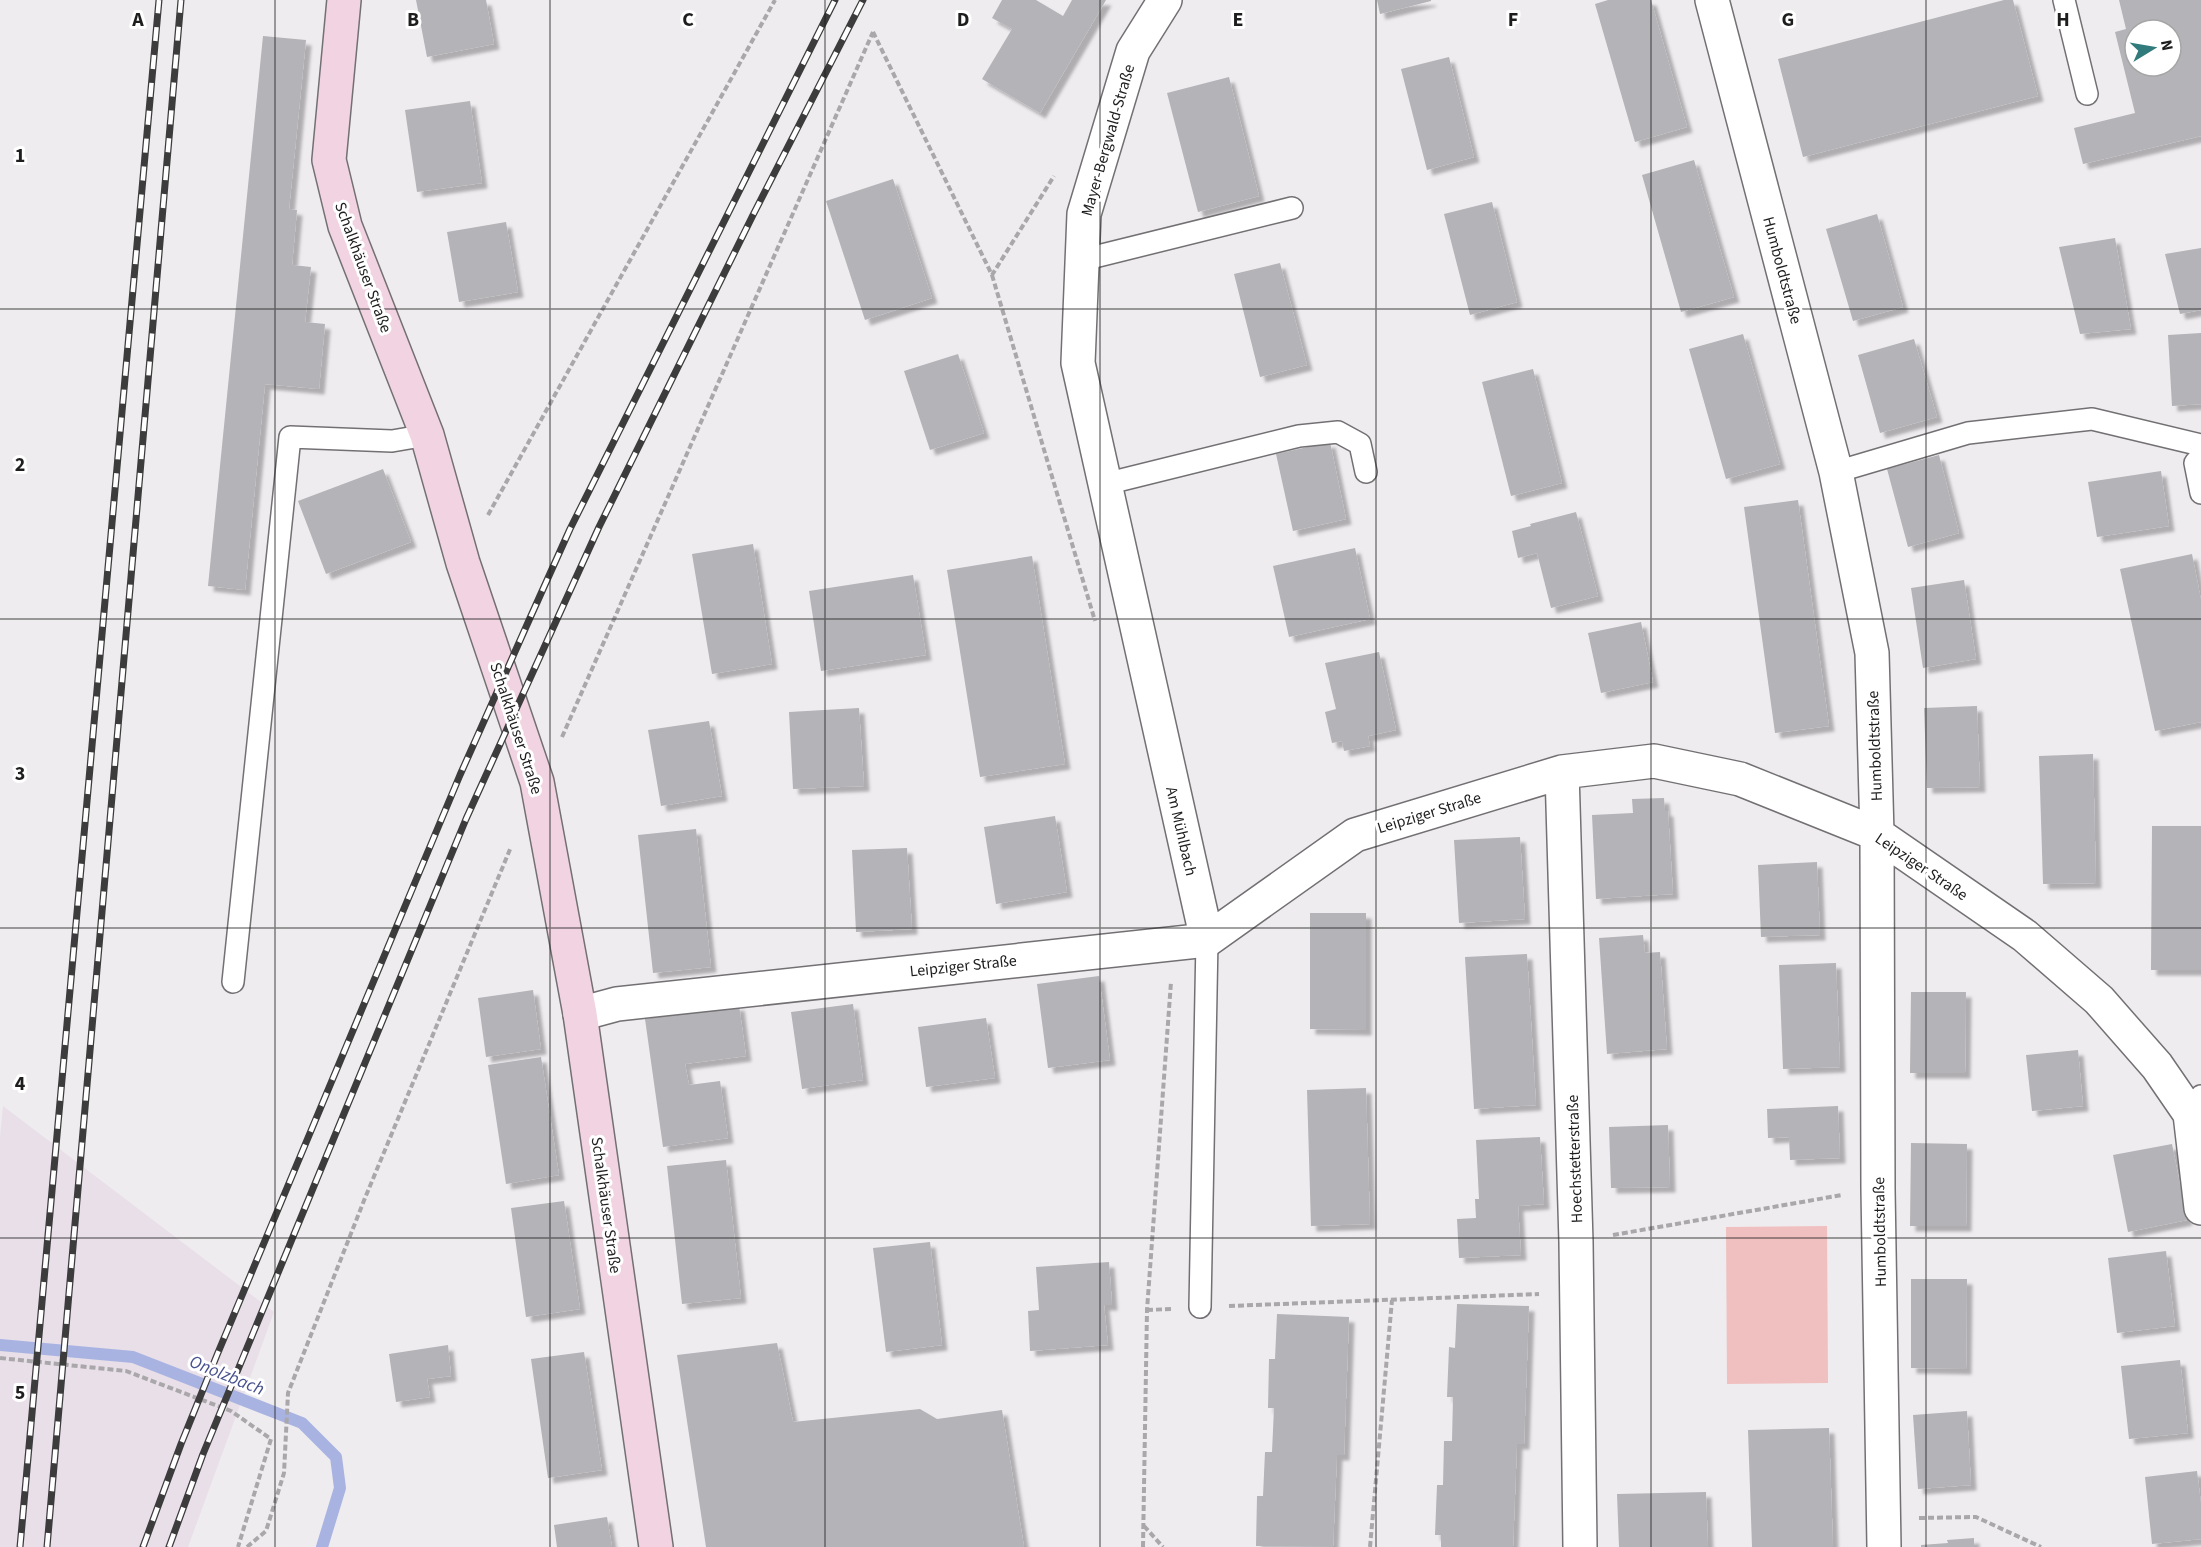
<svg xmlns="http://www.w3.org/2000/svg" width="2201" height="1547" viewBox="0 0 2201 1547" font-family="'Source Sans 3',sans-serif">
  <style>
    .built { fill: #e8dfe8 }
    .green { fill: #f0c0c0 }
    .lines { fill: none; stroke-linecap: round; stroke-linejoin: round }
    .stream { stroke: #a9b3e2; stroke-width: 12 }
    .building { fill: #b4b3b7; fill-rule: evenodd; filter: url(#shadow) }
    .lane-casing { stroke: #737073; stroke-width: 24 }
    .street-casing { stroke: #737073; stroke-width: 36 }
    .secondary-casing { stroke: #737073; stroke-width: 36 }
    .path { stroke: #aaa7aa; stroke-width: 4; stroke-dasharray: 6 3; stroke-linecap: butt }
    .lane { stroke: #fff; stroke-width: 21 }
    .street { stroke: #fff; stroke-width: 33 }
    .secondary { stroke: #f2d3e1; stroke-width: 33 }
    .rail-casing { stroke: #3d3c3d; stroke-width: 7 }
    .rail { stroke: #fff; stroke-width: 4.5; stroke-dasharray: 14; stroke-linecap: butt }
    .grid { fill: none; stroke: #1f1e1f; stroke-width: 1.5; stroke-opacity: 0.55 }
    .labels { text-anchor: middle; stroke-width: 6; stroke-linejoin: round; paint-order: stroke }
    .street-label { font-size: 16px; fill: #1f1e1f; stroke: #fff }
    .water-label { font-size: 18px; font-style: italic; fill: #47518d; stroke: #fff }
    .grid-label { font-size: 20px; text-anchor: middle; font-weight: bold; fill: #1f1e1f; stroke: #fff; stroke-width: 6; stroke-linejoin: round; paint-order: stroke }
  </style>
  <defs>
    <filter id="shadow"><feDropShadow dx="5.5" dy="5.5" stdDeviation="1.5" flood-color="#0004"/></filter>
  </defs>
  <rect width="100%" height="100%" fill="#efecef"/>
  <!-- built -->
  <path class="built" d="M3,1106L274,1312L188,1547H0V1137Z"/>
  <!-- green -->
  <path class="green" d="M1827,1226L1828,1383L1727,1384L1726,1227Z"/>
  <g class="lines">
    <!-- stream -->
    <path class="stream" d="M0,1345L133,1357L302,1423L336,1457L340,1488L322,1547"/>
  </g>
  <!-- building -->
  <path class="building" d="M416,0H486L494,44L427,57Z
    M1002,0H1036L1063,16L1072,0H1106L1040,113L982,79L1012,29L992,18Z
    M1377,0H1431V1L1380,14Z
    M1608,0H1651L1687,127L1635,142L1595,4Z
    M2004,0H2013L2038,96L1803,157L1778,59Z
    M2119,0H2201V136L2083,164L2074,128L2135,113L2115,32L2126,29ZM2135,30H2171V66H2135Z
    M263,36L306,40L289,209L297,210L292,265L311,267L305,322L325,324L319,389L265,384L245,590L208,586Z
    M1449,57L1474,157L1427,170L1401,69Z
    M1229,77L1259,196L1198,212L1167,93Z
    M470,101L482,183L417,192L405,110Z
    M1694,160L1734,297L1681,312L1642,175Z
    M893,179L932,298L865,320L826,201Z
    M1492,202L1517,302L1470,315L1444,214Z
    M1877,214L1903,307L1853,321L1826,229Z
    M506,222L518,292L459,302L447,232Z
    M2115,238L2131,329L2080,334L2059,247Z
    M2201,248V310L2180,314L2165,254Z
    M1280,263L1307,365L1260,377L1234,274Z
    M2201,333V404L2172,406L2168,335Z
    M1743,334L1780,464L1726,479L1689,349Z
    M1914,339L1937,417L1880,433L1858,355Z
    M958,354L984,433L930,450L904,371Z
    M1533,369L1562,483L1511,496L1482,382Z
    M1330,442L1346,519L1293,531L1276,454Z
    M1939,455L1959,533L1908,547L1887,469Z
    M383,469L411,542L326,574L298,501Z
    M2161,471L2169,526L2097,537L2088,482Z
    M1798,500L1829,726L1775,733L1744,507Z
    M1576,512L1598,596L1551,608L1537,553L1518,558L1512,531L1531,526L1530,524Z
    M753,544L772,664L712,674L692,554Z
    M1355,548L1370,619L1289,637L1273,566Z
    M2192,554L2201,600V722L2155,731L2120,569Z
    M1032,556L1065,764L980,777L947,570Z
    M913,575L926,655L821,671L809,591Z
    M1964,580L1976,659L1923,668L1911,588Z
    M1641,622L1653,682L1601,693L1588,633Z
    M1379,652L1396,730L1368,736L1370,746L1344,751L1342,741L1332,743L1325,712L1336,709L1325,663Z
    M1977,706L1980,787L1927,788L1924,708Z
    M859,708L864,786L793,789L789,712Z
    M709,721L722,796L661,806L648,730Z
    M2093,754L2096,883L2043,884L2039,756Z
    M1664,798L1665,811H1668L1673,894L1596,899L1592,815L1633,813L1632,799Z
    M1055,816L1067,892L996,904L984,827Z
    M2152,826H2201V970H2151Z
    M696,829L711,967L653,973L638,835Z
    M1520,837L1525,919L1459,923L1454,840Z
    M907,848L912,929L856,932L852,850Z
    M1817,862L1820,935L1761,937L1758,865Z
    M1310,913H1366V1030L1310,1029Z
    M1643,935L1645,953L1660,952L1667,1049L1607,1054L1599,938Z
    M1527,954L1536,1105L1474,1109L1465,957Z
    M1836,963L1840,1067L1783,1069L1779,965Z
    M1099,976L1110,1060L1048,1068L1037,984Z
    M533,990L541,1049L486,1057L478,998Z
    M1911,992H1966L1965,1073H1910Z
    M853,1004L863,1080L802,1089L791,1012Z
    M739,1005L746,1056L685,1064L689,1085L720,1081L728,1138L663,1147L645,1019Z
    M986,1018L995,1078L926,1087L918,1027Z
    M2078,1050L2083,1106L2032,1111L2026,1055Z
    M541,1057L559,1175L506,1184L488,1065Z
    M1366,1088L1370,1224L1311,1226L1307,1090Z
    M1838,1106L1840,1158L1790,1160L1789,1137L1768,1138L1767,1109Z
    M1668,1125L1670,1187L1611,1188L1609,1127Z
    M1540,1137L1544,1204L1518,1206L1521,1255L1459,1258L1457,1219L1476,1218L1475,1199H1479L1476,1140Z
    M1911,1143L1967,1144L1966,1226H1910Z
    M2172,1144L2187,1220L2128,1232L2113,1155Z
    M726,1160L741,1298L682,1304L667,1166Z
    M564,1201L580,1309L526,1317L511,1208Z
    M930,1242L942,1345L886,1352L873,1248Z
    M2166,1251L2175,1326L2117,1333L2108,1258Z
    M1109,1262L1112,1305H1104L1108,1345L1030,1351L1028,1311L1039,1310L1036,1267Z
    M1911,1279H1967L1966,1369L1911,1368Z
    M1457,1304L1529,1306L1524,1444H1517L1513,1547H1441V1535H1435L1437,1485H1443L1444,1441H1452L1453,1397H1447L1449,1347L1455,1348Z
    M1277,1314L1349,1317L1344,1455H1337L1333,1547L1256,1546L1257,1496H1263L1265,1452H1272L1274,1408H1268L1269,1359H1275Z
    M777,1343L793,1422L920,1409L937,1419L1002,1410L1024,1547H706L677,1355Z
    M448,1345L451,1376L427,1379L430,1397L396,1402L389,1354Z
    M584,1352L602,1470L548,1478L531,1359Z
    M2180,1360L2188,1433L2129,1439L2121,1366Z
    M1967,1411L1971,1485L1918,1489L1913,1415Z
    M1829,1428L1833,1547H1752L1748,1430Z
    M2197,1471L2201,1504V1539L2152,1544L2145,1477Z
    M1706,1492L1708,1547H1619L1617,1494Z
    M607,1517L612,1547H557L554,1525Z
    M1974,1538V1547H1921V1545L1948,1543L1947,1540Z"/>
  <g class="lines">
    <!-- lane casing -->
    <g class="lane-casing">
      <path id="lane" d="M2064,0L2087,94
        M1082,260L1292,208
        M2201,456L2195,463L2201,493
        M1836,472L1968,433L2092,419L2201,445
        M1105,484L1299,436L1338,432L1360,444L1366,472
        M233,982L290,437L392,441L427,435
        M2190,1114L2201,1096
        M1200,1307L1207,940"/>
    </g>
    <!-- street casing -->
    <g class="street-casing">
      <path id="street" d="M1165,0L1133,51L1084,214L1078,363L1207,940
        M1712,0L1836,472L1872,653L1877,834L1878,1189L1884,1547
        M1562,772L1576,1242L1580,1547
        M580,1014L617,1004L1207,940L1355,835L1562,772L1654,761L1740,779L1877,834L2025,936L2099,1000L2157,1066L2190,1114L2201,1208"/>
    </g>
    <!-- secondary casing -->
    <g class="secondary-casing">
      <path id="secondary" d="M344,0L329,160L345,226L427,435L463,563L537,782L580,1014L656,1547"/>
    </g>
    <!-- path -->
    <path class="path" d="M873,32L992,275L1054,176
      M992,275L1095,621
      M488,515L775,0
      M562,737L873,32
      M1613,1235L1842,1195
      M1229,1306L1539,1294
      M1147,1310L1171,1309
      M0,1358L126,1371L231,1411L271,1439L238,1547
      M1919,1518L1976,1517L2041,1547
      M1144,1526L1163,1547
      M247,1547L266,1531L284,1473L288,1393L365,1198L511,847
      M1143,1547L1147,1310L1171,982
      M1370,1547L1392,1300"/>
    <!-- lane -->
    <use href="#lane" class="lane"/>
    <!-- street -->
    <use href="#street" class="street"/>
    <!-- secondary -->
    <use href="#secondary" class="secondary"/>
    <!-- rail casing -->
    <g class="rail-casing">
      <path id="rail" d="M20,1547L159,0
        M47,1547L181,0
        M143,1547L181,1444L217,1355L460,775L530,618L570,529L835,0
        M169,1547L203,1454L466,819L599,527L753,215L863,0"/>
    </g>
    <!-- rail -->
    <use href="#rail" class="rail"/>
  </g>
  <!-- grid -->
  <path class="grid" d="M275,0V1547M550,0V1547M825,0V1547M1100,0V1547M1376,0V1547M1651,0V1547M1926,0V1547M0,309H2201M0,619H2201M0,928H2201M0,1238H2201"/>
  <g class="labels">
    <!-- street labels -->
    <g class="street-label">
      <text transform="translate(1107 140) rotate(-74)" y="6">Mayer-Bergwald-Straße</text>
      <text transform="translate(364 267) rotate(70)" y="6">Schalkhäuser Straße</text>
      <text transform="translate(1783 270) rotate(75)" y="6">Humboldtstraße</text>
      <text transform="translate(517 728) rotate(72)" y="6">Schalkhäuser Straße</text>
      <text transform="translate(1874 746) rotate(-92)" y="6">Humboldtstraße</text>
      <text transform="translate(1429 812) rotate(-17)" y="6">Leipziger Straße</text>
      <text transform="translate(1182 831) rotate(77)" y="6">Am Mühlbach</text>
      <text transform="translate(1922 866) rotate(34)" y="6">Leipziger Straße</text>
      <text transform="translate(963 965) rotate(-6)" y="6">Leipziger Straße</text>
      <text transform="translate(1574 1159) rotate(-92)" y="6">Hoechstetterstraße</text>
      <text transform="translate(607 1205) rotate(82)" y="6">Schalkhäuser Straße</text>
      <text transform="translate(1879 1232) rotate(-91)" y="6">Humboldtstraße</text>
    </g>
    <!-- water labels -->
    <g class="water-label">
      <text transform="translate(227 1375) rotate(22)" y="6">Onolzbach</text>
    </g>
  </g>
  <g class="grid-label">
    <text x="138" y="26">A</text>
    <text x="413" y="26">B</text>
    <text x="688" y="26">C</text>
    <text x="963" y="26">D</text>
    <text x="1238" y="26">E</text>
    <text x="1513" y="26">F</text>
    <text x="1788" y="26">G</text>
    <text x="2063" y="26">H</text>
    <text x="20" y="162">1</text>
    <text x="20" y="471">2</text>
    <text x="20" y="780">3</text>
    <text x="20" y="1090">4</text>
    <text x="20" y="1399">5</text>
  </g>
  <!-- north arrow -->
  <g transform="translate(2153 48) rotate(79)"><circle r="28" fill="#ffffff" stroke="#a5a5a5" stroke-width="1.5"/>
  <path d="M0-4.5L10 22L0 15L-10 22Z" fill="#317b7c"/>
  <text y="-9" font-size="16" font-weight="bold" text-anchor="middle" fill="#1f1e1f">N</text>
  </g>
</svg>
